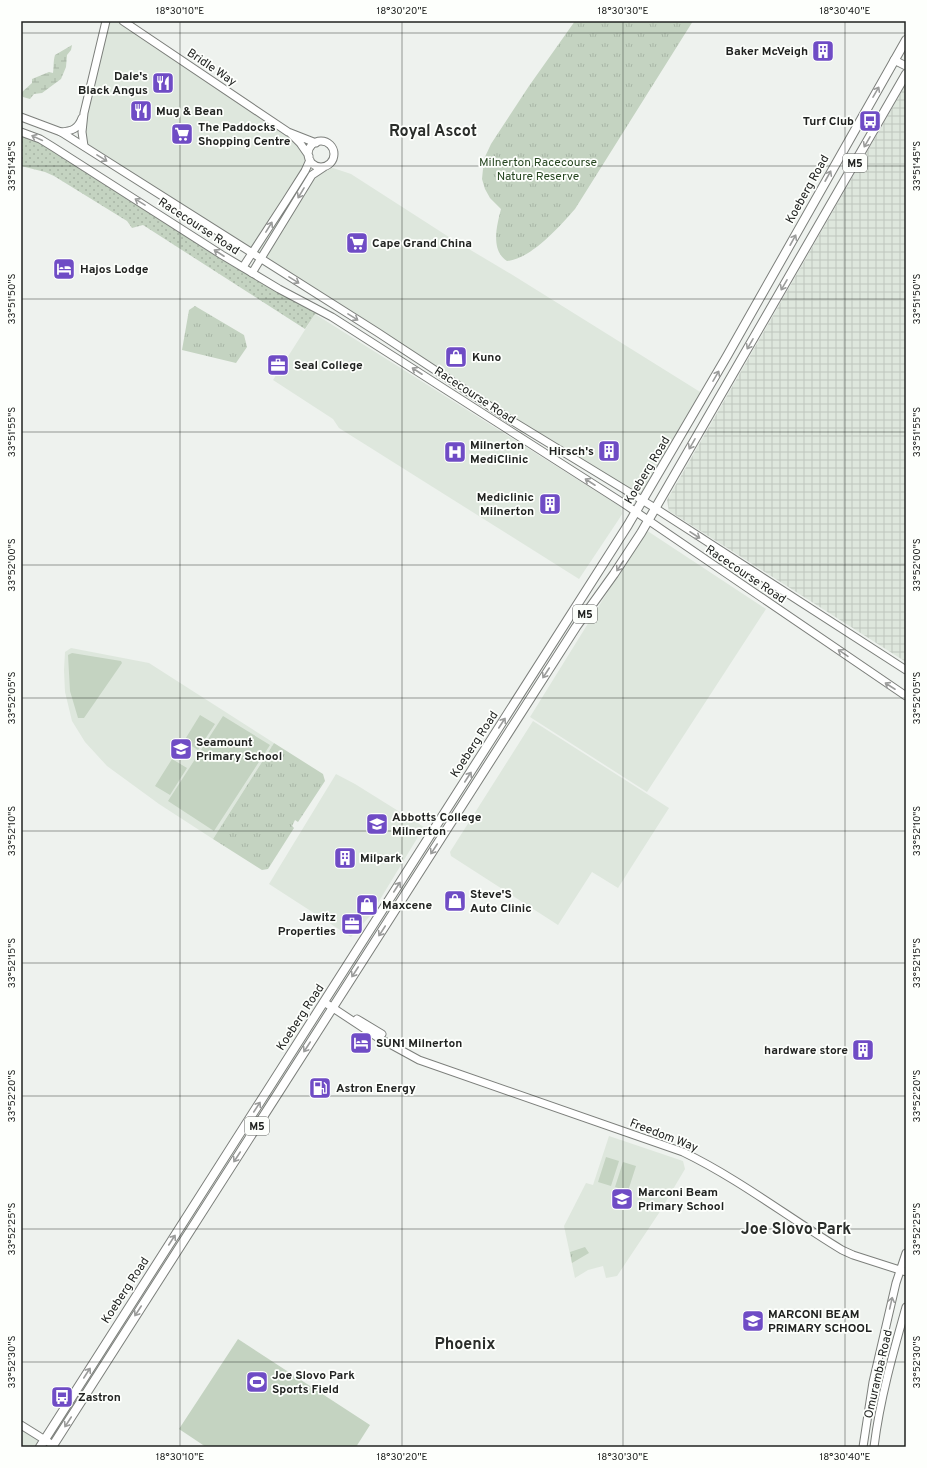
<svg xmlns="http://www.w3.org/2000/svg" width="927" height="1468" viewBox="0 0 927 1468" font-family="Overpass,sans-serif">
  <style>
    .built { fill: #dee7dd }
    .industrial { fill: url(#industrial-grid) }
    .grass { fill: url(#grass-dots) }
    .wetland { fill: url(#wetland-marsh) }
    .park { fill: url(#park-tufts) }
    .pitch { fill: #c4d3c1 }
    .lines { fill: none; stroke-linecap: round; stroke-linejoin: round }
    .tertiary-casing { stroke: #7c7f7b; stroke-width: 9 }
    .secondary-casing { stroke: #7c7f7b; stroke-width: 9 }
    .primary-casing { stroke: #7c7f7b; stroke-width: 10 }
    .tertiary { stroke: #fff; stroke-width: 7 }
    .secondary { stroke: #fff; stroke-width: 7 }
    .primary { stroke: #fff; stroke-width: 8 }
    .oneway { stroke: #9b9c9b }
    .ticks { fill: none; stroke: #212321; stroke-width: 1; stroke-opacity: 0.45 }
    .labels { text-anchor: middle; stroke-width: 3.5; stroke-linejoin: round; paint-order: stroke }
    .shield { fill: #fdfffc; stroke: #636563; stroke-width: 1 }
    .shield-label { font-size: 11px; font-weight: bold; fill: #212321 }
    .poi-label { font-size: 12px; font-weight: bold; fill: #212321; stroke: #fdfffc; text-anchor: start }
    .street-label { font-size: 12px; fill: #212321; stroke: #fdfffc }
    .park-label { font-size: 12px; fill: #274621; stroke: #fdfffc }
    .district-label { font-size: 16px; font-weight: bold; fill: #2a2d2a; stroke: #fdfffc }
    .neatline { fill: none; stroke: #212321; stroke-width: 1.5 }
    .ticks-label { font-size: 10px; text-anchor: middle; fill: #212321 }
  </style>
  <defs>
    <pattern id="industrial-grid" width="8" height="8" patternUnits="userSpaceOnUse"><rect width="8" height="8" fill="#dee7dd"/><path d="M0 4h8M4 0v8" fill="none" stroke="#bec6bd"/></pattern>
    <pattern id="grass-dots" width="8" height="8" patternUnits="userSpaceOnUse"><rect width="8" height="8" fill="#c4d3c1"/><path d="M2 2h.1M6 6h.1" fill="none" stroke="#a8b5a6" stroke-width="1.8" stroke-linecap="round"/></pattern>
    <pattern id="wetland-marsh" width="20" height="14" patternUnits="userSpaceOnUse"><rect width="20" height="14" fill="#c4d3c1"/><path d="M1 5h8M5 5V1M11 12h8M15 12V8" fill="none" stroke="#a8b5a6"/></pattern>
    <pattern id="park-tufts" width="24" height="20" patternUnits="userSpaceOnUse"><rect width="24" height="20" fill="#c4d3c1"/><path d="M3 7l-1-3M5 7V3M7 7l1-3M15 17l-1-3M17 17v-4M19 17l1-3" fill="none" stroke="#a8b5a6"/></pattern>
  </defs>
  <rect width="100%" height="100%" fill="#eef2ee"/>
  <!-- built -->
  <path class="built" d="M106,21H123L288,132L311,162L316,166L330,167L351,174L452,239L511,274L705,395L643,501L84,146L83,140L93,74Z
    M315,314L621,507L622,514L619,519L579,579L339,428L333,419L273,380Z
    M646,530L766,609L647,792L530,717Z
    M71,648L149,663L274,743L213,839L159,804L107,766L85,742L72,721L65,692L64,670L65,652Z
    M533,721L669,808L618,888L592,872L558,925L451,856L450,852Z
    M336,774L355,784L424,827L370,916L351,937L269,884Z
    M609,1136L683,1161L685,1169L659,1213L617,1276L606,1278L603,1266L588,1270L575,1278L564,1226L586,1183L593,1185Z
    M21,1425L44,1440L40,1447H21Z"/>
  <!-- industrial -->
  <path class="industrial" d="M906,84V662L669,511L667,500Z"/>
  <!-- grass -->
  <path class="grass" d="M21,132L28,134L332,317L315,314L305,329L143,225L132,228L127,221L54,176L45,172L21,166Z"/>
  <!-- wetland -->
  <path class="wetland" d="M72,45L71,50L67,55L66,67L61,79L42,93L34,94L30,99L23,97L21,93L32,83V79L49,72L53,73C54,67 53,62 55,55Z"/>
  <!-- park -->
  <path class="park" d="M575,21H693L575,209C559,227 531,259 507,261C490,250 497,225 501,209L490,198L485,189L482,179L484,159L491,144L529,86Z
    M195,306L244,335L247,347L236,363L182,350L189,310Z
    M274,743L323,774L325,781L298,822L295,820L292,826L294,828L268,869L262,870L213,839Z
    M585,1247L589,1253L572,1263L570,1252Z"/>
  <!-- pitch -->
  <path class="pitch" d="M72,653L121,661L122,663L84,718H78L70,691L68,655Z
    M200,715L215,724L198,750L184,741Z
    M223,716L270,745L214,831L168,801Z
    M172,759L187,768L170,795L155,786Z
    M606,1157L619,1161L611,1186L598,1182Z
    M623,1162L636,1166L628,1191L615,1187Z
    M238,1339L370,1425L356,1447H206L179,1429Z"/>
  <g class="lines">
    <!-- tertiary casing -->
    <g class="tertiary-casing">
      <path id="tertiary" d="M123,21L288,132L316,143
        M61,132C72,131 78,129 82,118
        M291,134L300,143L309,156
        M308 154a13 13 0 1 1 26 0a13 13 0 1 1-26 0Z
        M84,146L82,132L84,113L106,21
        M243,267L286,201L305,171L310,160
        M252,273L312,175L324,167
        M324,1002L377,1037L419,1060L683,1152C739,1179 789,1218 842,1250L853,1255L906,1272
        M357,1019L382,1034
        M21,1425L53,1445"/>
    </g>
    <!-- secondary casing -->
    <g class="secondary-casing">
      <path id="secondary" d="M894,60L906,66
        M21,117L61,132L377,332L514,422L655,508L906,670
        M21,132L40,139L53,147L222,255L279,289L332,317L623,503L906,696
        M863,1447L873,1382L896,1283L906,1253
        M874,1447C880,1399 893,1353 906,1307"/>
    </g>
    <!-- primary casing -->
    <g class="primary-casing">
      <path id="primary" d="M40,1447L628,525L727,356L906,40
        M52,1447L576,627L614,574L641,533L906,74"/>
    </g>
    <!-- tertiary -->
    <use href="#tertiary" class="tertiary"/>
    <!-- secondary -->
    <use href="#secondary" class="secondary"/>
    <!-- primary -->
    <use href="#primary" class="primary"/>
  </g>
  <!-- one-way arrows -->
  <defs><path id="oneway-shaft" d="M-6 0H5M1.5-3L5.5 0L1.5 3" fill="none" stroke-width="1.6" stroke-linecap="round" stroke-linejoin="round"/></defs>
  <g class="oneway">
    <use href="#oneway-shaft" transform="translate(876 92) rotate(-60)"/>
    <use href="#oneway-shaft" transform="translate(37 138) rotate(-155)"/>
    <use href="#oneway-shaft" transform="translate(867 142) rotate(120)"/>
    <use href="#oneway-shaft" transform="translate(102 158) rotate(32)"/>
    <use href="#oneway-shaft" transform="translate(828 176) rotate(-61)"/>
    <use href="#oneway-shaft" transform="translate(301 193) rotate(121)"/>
    <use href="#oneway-shaft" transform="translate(140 202) rotate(-148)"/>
    <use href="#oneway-shaft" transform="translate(269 227) rotate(-58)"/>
    <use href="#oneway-shaft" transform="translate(793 240) rotate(-61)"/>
    <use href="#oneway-shaft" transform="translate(219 253) rotate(-147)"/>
    <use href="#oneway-shaft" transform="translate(294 280) rotate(32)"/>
    <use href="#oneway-shaft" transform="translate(784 285) rotate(120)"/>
    <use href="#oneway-shaft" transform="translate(353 317) rotate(32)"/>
    <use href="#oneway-shaft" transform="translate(750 344) rotate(120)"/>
    <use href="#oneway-shaft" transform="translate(417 371) rotate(-147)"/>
    <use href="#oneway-shaft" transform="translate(716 376) rotate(-60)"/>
    <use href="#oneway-shaft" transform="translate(692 444) rotate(120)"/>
    <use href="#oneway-shaft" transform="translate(590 482) rotate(-147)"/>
    <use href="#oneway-shaft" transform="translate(695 535) rotate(33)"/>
    <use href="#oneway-shaft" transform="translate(620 566) rotate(123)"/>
    <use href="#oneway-shaft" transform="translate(843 653) rotate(-146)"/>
    <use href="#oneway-shaft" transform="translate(546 673) rotate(123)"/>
    <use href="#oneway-shaft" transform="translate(890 686) rotate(-147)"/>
    <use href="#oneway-shaft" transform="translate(502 723) rotate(-57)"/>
    <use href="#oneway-shaft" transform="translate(468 777) rotate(-57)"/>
    <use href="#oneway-shaft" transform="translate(434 849) rotate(123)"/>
    <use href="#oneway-shaft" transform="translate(397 887) rotate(-57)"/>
    <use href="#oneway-shaft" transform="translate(382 931) rotate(123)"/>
    <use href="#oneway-shaft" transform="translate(355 972) rotate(123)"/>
    <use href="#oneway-shaft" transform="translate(307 1047) rotate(123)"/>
    <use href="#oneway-shaft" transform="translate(257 1107) rotate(-57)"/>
    <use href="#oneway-shaft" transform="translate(237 1157) rotate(123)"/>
    <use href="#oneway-shaft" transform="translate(172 1240) rotate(-57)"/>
    <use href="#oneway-shaft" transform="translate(891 1303) rotate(-77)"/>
    <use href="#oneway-shaft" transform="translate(138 1311) rotate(123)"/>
    <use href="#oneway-shaft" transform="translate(87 1373) rotate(-57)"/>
    <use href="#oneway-shaft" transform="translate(68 1422) rotate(123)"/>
  </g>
  <!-- ticks -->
  <path class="ticks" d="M180,21V1447M402,21V1447M623,21V1447M845,21V1447M21,33H906M21,166H906M21,299H906M21,432H906M21,565H906M21,698H906M21,831H906M21,963H906M21,1096H906M21,1229H906M21,1362H906"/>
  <!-- icons -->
  <defs>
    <g id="building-square" transform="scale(1.15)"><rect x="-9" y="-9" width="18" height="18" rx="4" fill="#6f4cc5" stroke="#fdfffc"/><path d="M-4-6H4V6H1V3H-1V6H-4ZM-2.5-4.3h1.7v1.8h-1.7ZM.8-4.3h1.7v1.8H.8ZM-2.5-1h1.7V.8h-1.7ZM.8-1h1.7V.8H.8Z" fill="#fff"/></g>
    <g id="restaurant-square" transform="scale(1.15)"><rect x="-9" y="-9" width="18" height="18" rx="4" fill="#6f4cc5" stroke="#fdfffc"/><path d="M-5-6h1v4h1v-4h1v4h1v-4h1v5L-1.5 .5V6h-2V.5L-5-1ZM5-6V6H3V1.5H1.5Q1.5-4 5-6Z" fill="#fff"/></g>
    <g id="bus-square" transform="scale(1.15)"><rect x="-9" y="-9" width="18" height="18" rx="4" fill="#6f4cc5" stroke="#fdfffc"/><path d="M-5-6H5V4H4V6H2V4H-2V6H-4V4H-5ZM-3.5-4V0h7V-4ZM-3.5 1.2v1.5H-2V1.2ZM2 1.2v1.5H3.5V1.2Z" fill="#fff"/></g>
    <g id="supermarket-square" transform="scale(1.15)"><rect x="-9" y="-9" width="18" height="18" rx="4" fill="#6f4cc5" stroke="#fdfffc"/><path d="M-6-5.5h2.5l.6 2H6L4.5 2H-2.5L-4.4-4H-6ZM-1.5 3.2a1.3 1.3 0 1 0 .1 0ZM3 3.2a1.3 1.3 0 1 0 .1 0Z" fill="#fff"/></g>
    <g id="hotel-square" transform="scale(1.15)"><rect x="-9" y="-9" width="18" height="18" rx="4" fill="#6f4cc5" stroke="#fdfffc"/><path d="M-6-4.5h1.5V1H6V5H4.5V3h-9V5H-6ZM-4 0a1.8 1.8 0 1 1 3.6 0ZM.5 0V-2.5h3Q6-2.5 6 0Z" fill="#fff"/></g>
    <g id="shop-square" transform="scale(1.15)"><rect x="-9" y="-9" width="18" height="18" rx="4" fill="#6f4cc5" stroke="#fdfffc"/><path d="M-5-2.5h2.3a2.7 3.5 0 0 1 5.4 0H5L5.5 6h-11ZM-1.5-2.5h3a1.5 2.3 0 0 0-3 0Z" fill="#fff"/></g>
    <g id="office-square" transform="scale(1.15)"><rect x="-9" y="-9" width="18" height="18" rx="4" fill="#6f4cc5" stroke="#fdfffc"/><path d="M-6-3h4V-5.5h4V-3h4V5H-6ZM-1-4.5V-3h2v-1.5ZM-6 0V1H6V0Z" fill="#fff"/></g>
    <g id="hospital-square" transform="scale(1.15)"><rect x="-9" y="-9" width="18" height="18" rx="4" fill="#6f4cc5" stroke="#fdfffc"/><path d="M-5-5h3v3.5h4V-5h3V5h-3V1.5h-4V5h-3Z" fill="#fff"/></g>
    <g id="school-square" transform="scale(1.15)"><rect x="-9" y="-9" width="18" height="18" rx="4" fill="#6f4cc5" stroke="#fdfffc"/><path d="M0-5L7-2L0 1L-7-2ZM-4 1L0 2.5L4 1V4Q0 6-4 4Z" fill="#fff"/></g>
    <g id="fuel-square" transform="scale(1.15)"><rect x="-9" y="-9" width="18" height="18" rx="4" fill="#6f4cc5" stroke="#fdfffc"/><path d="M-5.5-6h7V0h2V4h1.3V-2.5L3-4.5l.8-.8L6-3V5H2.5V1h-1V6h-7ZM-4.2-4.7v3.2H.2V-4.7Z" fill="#fff"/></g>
    <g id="stadium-square" transform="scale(1.15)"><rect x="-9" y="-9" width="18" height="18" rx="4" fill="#6f4cc5" stroke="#fdfffc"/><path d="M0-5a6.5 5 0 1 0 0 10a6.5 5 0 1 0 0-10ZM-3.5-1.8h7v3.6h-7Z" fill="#fff"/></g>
  </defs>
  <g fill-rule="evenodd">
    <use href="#building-square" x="823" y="51"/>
    <use href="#restaurant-square" x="163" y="83"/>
    <use href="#restaurant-square" x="141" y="111"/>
    <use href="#bus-square" x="870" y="121"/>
    <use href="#supermarket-square" x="182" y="134"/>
    <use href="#supermarket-square" x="357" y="243"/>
    <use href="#hotel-square" x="64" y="269"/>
    <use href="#shop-square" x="456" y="357"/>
    <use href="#office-square" x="278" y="365"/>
    <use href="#building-square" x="609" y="451"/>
    <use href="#hospital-square" x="455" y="452"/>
    <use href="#building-square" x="550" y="504"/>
    <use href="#school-square" x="181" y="749"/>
    <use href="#school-square" x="377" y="824"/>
    <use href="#building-square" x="345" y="858"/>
    <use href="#shop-square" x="455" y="901"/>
    <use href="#shop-square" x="367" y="905"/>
    <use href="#office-square" x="352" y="924"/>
    <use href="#hotel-square" x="361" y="1043"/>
    <use href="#building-square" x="863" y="1050"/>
    <use href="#fuel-square" x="320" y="1088"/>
    <use href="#school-square" x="622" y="1199"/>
    <use href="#school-square" x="753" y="1321"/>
    <use href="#stadium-square" x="257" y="1382"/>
    <use href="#bus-square" x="62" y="1397"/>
  </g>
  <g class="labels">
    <!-- shield labels -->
    <g class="shield">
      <rect x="843" y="154" width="24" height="18" rx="3"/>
      <rect x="573" y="605" width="24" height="18" rx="3"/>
      <rect x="245" y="1117" width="24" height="18" rx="3"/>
    </g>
    <g class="shield-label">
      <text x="855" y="167">M5</text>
      <text x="585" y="618">M5</text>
      <text x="257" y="1130">M5</text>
    </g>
    <!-- poi labels -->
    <g class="poi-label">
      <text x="808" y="55" text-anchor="end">Baker McVeigh</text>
      <text x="148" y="80" text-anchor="end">Dale's<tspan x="148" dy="14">Black Angus</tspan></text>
      <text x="156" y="115">Mug &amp; Bean</text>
      <text x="854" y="125" text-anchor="end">Turf Club</text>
      <text x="198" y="131">The Paddocks<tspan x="198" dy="14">Shopping Centre</tspan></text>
      <text x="372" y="247">Cape Grand China</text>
      <text x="80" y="273">Hajos Lodge</text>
      <text x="472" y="361">Kuno</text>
      <text x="294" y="369">Seal College</text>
      <text x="470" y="449">Milnerton<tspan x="470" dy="14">MediClinic</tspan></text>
      <text x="594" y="455" text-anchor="end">Hirsch's</text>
      <text x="534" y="501" text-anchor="end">Mediclinic<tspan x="534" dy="14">Milnerton</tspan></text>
      <text x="196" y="746">Seamount<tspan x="196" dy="14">Primary School</tspan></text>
      <text x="392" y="821">Abbotts College<tspan x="392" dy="14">Milnerton</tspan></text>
      <text x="360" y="862">Milpark</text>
      <text x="470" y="898">Steve'S<tspan x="470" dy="14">Auto Clinic</tspan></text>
      <text x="382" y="909">Maxcene</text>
      <text x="336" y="921" text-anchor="end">Jawitz<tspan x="336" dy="14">Properties</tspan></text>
      <text x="376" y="1047">SUN1 Milnerton</text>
      <text x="848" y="1054" text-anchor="end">hardware store</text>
      <text x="336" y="1092">Astron Energy</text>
      <text x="638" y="1196">Marconi Beam<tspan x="638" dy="14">Primary School</tspan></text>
      <text x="768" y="1318">MARCONI BEAM<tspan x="768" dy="14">PRIMARY SCHOOL</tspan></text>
      <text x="272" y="1379">Joe Slovo Park<tspan x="272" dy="14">Sports Field</tspan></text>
      <text x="78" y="1401">Zastron</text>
    </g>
    <!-- street labels -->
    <g class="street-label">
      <text transform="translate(212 67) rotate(34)" y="4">Bridle Way</text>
      <text transform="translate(807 189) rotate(-61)" y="4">Koeberg Road</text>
      <text transform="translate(199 226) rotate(33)" y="4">Racecourse Road</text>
      <text transform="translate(475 395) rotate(33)" y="4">Racecourse Road</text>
      <text transform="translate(647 470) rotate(-59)" y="4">Koeberg Road</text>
      <text transform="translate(746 574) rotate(34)" y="4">Racecourse Road</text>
      <text transform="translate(474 744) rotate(-57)" y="4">Koeberg Road</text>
      <text transform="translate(300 1017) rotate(-57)" y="4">Koeberg Road</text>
      <text transform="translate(664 1135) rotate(21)" y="4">Freedom Way</text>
      <text transform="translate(125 1290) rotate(-57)" y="4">Koeberg Road</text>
      <text transform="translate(878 1374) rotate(-77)" y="4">Omuramba Road</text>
    </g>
    <!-- park labels -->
    <g class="park-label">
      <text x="538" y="166">Milnerton Racecourse<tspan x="538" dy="14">Nature Reserve</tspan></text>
    </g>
    <!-- district labels -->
    <g class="district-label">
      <text x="433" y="136">Royal Ascot</text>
      <text x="796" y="1234">Joe Slovo Park</text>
      <text x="465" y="1349">Phoenix</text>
    </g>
  </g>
  <!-- border -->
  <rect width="927" height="1468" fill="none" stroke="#fdfffc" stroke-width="44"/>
  <rect x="22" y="22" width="883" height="1424" class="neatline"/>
  <g class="ticks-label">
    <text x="180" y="14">18°30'10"E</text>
    <text x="402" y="14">18°30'20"E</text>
    <text x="623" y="14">18°30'30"E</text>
    <text x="845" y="14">18°30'40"E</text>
    <text transform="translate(11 166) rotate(-90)" y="4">33°51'45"S</text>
    <text transform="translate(916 166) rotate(-90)" y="4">33°51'45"S</text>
    <text transform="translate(11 299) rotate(-90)" y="4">33°51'50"S</text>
    <text transform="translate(916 299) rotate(-90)" y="4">33°51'50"S</text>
    <text transform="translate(11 432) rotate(-90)" y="4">33°51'55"S</text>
    <text transform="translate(916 432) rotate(-90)" y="4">33°51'55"S</text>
    <text transform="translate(11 565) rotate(-90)" y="4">33°52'00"S</text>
    <text transform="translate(916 565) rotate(-90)" y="4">33°52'00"S</text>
    <text transform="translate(11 698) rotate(-90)" y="4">33°52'05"S</text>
    <text transform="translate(916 698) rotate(-90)" y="4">33°52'05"S</text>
    <text transform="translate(11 831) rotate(-90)" y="4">33°52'10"S</text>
    <text transform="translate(916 831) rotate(-90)" y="4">33°52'10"S</text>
    <text transform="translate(11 963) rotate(-90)" y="4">33°52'15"S</text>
    <text transform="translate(916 963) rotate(-90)" y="4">33°52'15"S</text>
    <text transform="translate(11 1096) rotate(-90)" y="4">33°52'20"S</text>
    <text transform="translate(916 1096) rotate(-90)" y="4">33°52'20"S</text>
    <text transform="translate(11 1229) rotate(-90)" y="4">33°52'25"S</text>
    <text transform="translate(916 1229) rotate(-90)" y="4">33°52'25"S</text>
    <text transform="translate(11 1362) rotate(-90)" y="4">33°52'30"S</text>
    <text transform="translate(916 1362) rotate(-90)" y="4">33°52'30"S</text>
    <text x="180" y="1460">18°30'10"E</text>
    <text x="402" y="1460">18°30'20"E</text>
    <text x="623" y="1460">18°30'30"E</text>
    <text x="845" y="1460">18°30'40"E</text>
  </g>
</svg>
